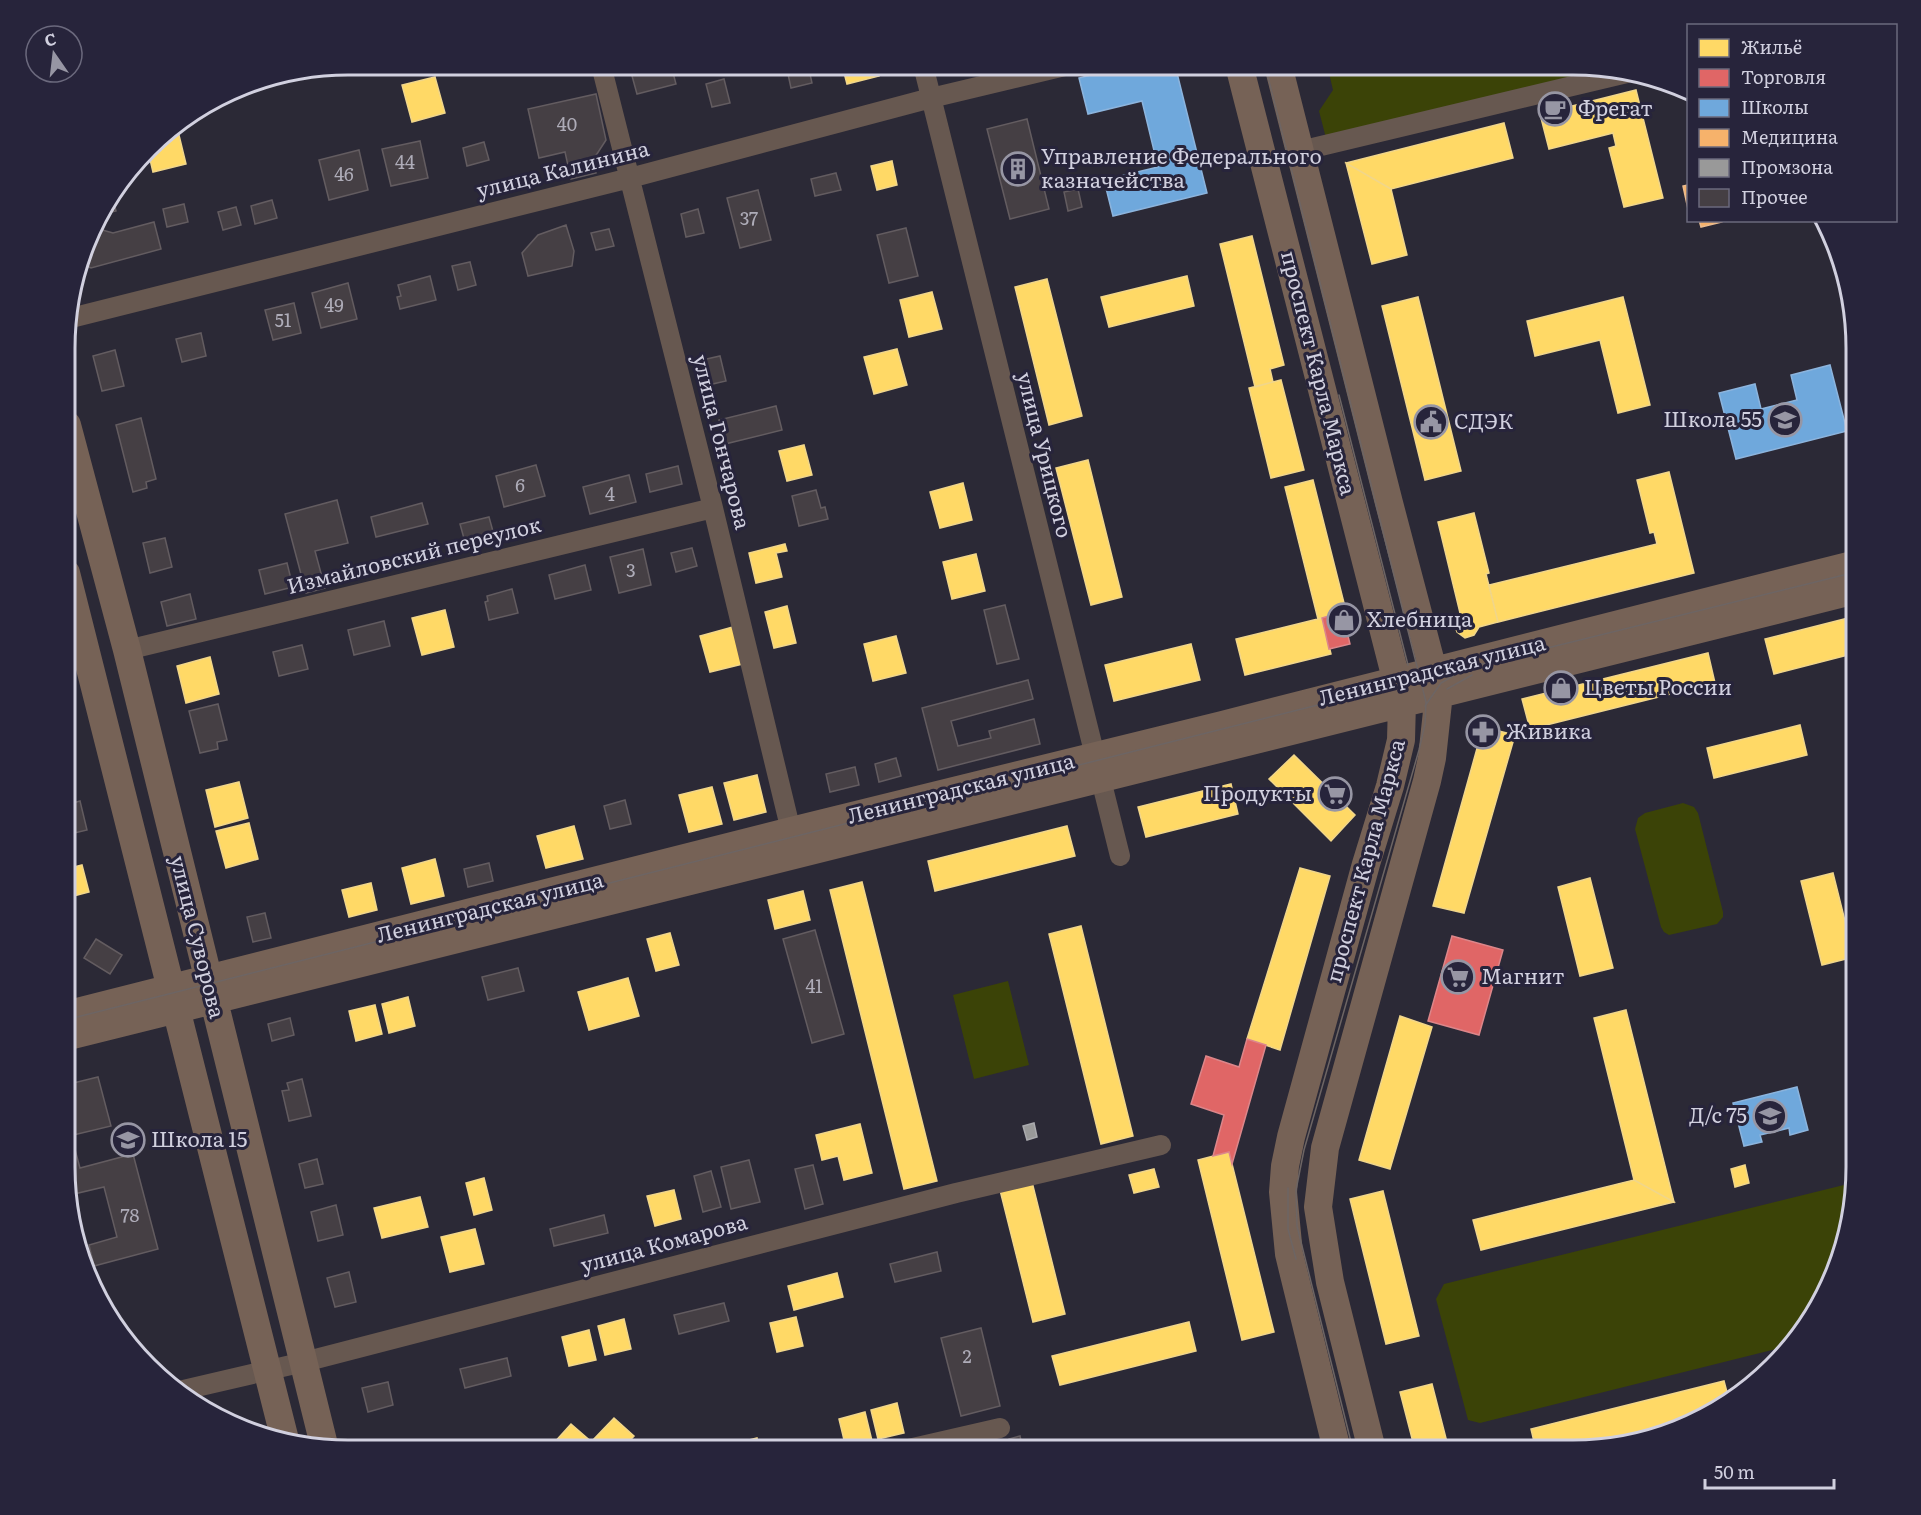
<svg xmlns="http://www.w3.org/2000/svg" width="1921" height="1515" viewBox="0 0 1921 1515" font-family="Literata,serif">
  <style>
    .built { fill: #302c47 }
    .green { fill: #3b4307 }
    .homes { fill: #ffd966; stroke: #f1d68a; stroke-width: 1.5 }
    .shops { fill: #e06666; stroke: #dc868a; stroke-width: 1.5 }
    .schools { fill: #6fa8dc; stroke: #8cb4dd; stroke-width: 1.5 }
    .health { fill: #f6b26b; stroke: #ebbb8e; stroke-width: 1.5 }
    .industry { fill: #999; stroke: #aaaaae; stroke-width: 1.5 }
    .building { fill: #453f44; stroke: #635c60; stroke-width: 1.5 }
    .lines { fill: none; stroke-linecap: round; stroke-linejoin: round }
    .street { stroke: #675850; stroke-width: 20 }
    .secondary { stroke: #766256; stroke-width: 28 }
    .tram { stroke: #6d6564; stroke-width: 1.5 }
    .labels { text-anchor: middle; stroke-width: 6; stroke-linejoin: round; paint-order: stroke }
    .number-label { font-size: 18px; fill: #aeacb8 }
    .poi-label { font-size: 21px; fill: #d1d0df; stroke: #27243b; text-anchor: start }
    .street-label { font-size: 21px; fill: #d1d0df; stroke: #27243b }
    .rim { fill: none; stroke: #d1d0df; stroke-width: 3 }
  </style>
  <rect width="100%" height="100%" fill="#2b2936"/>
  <!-- built -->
  <path class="built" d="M997,1429L1003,1450H912Z"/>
  <!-- green -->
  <path class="green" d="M1327,65H1591L1614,70L1327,142L1319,111L1333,90Z
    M1683,803L1694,807L1698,813L1723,912V917L1717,924L1669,935L1664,932L1661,927L1635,829L1638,818L1645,813Z
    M1008,981L1029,1065L974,1079L953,995Z
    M1856,1182L1835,1276L1792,1345L1480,1423L1468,1420L1436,1299L1444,1284Z"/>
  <!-- homes -->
  <path class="homes" d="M842,65H877L879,76L847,84Z
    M435,77L445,113L412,122L402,85Z
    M1636,90L1663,198L1624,207L1609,148L1616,146L1613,133L1549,149L1540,114Z
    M1504,123L1513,158L1391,189L1346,163Z
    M177,127L186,164L153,172L148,151L161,135Z
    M892,161L897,185L877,190L871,166Z
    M1346,163L1391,189L1407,255L1372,264Z
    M1252,236L1284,365L1270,369L1273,382L1255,387L1220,244Z
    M1187,276L1194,306L1109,327L1101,297Z
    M1047,279L1082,416L1049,425L1015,287Z
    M932,292L942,329L909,337L900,300Z
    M1418,297L1461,471L1425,480L1382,306Z
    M1623,297L1650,405L1618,413L1600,340L1535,356L1527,321Z
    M897,349L907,385L874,394L864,357Z
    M1281,380L1304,470L1271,478L1249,388Z
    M804,445L812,475L787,481L779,451Z
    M1088,460L1122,597L1091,605L1056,468Z
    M1669,472L1694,573L1498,622L1489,585L1657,544L1654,532L1650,533L1637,480Z
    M1313,480L1346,611L1318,619L1285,487Z
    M963,483L972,520L940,528L930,492Z
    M1474,513L1489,573L1486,574L1498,622L1479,627L1474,635L1465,638L1457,632L1455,626L1461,617L1438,522Z
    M785,544L787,551L776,553L782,577L756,583L749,553Z
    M976,554L985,591L952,599L943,562Z
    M787,606L796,643L774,648L765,612Z
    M445,610L454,647L422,655L412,618Z
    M1856,616V653L1774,674L1765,639Z
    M1322,618L1331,654L1245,675L1236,639Z
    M733,627L743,664L710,672L700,636Z
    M896,636L906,673L873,681L864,644Z
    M1191,644L1200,680L1114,701L1105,665Z
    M1708,653L1715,683L1530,729L1522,699Z
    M210,657L219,694L186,703L177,666Z
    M1800,725L1807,755L1714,778L1707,748Z
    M1483,727L1515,735L1464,913L1433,906Z
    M1294,755L1355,815L1331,841L1269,779Z
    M757,775L766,812L734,820L724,783Z
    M239,782L248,818L215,827L206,790Z
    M1231,784L1238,814L1146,837L1138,807Z
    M712,787L722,824L689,832L679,795Z
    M249,823L258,859L226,868L216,831Z
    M574,826L583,859L546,868L537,836Z
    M1067,826L1075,856L935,891L928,861Z
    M435,859L444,896L411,904L402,868Z
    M82,865L89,892L66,898V869Z
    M1300,868L1330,876L1280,1050L1247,1039Z
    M1833,873L1854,957L1822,965L1801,881Z
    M1590,878L1613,968L1580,976L1558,887Z
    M862,882L937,1181L904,1189L830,890Z
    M371,883L377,910L349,917L342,890Z
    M803,891L810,920L775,929L768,900Z
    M1081,926L1133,1136L1101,1144L1049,934Z
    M670,933L679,965L656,971L647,939Z
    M628,978L639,1016L589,1030L578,992Z
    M408,997L415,1026L389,1033L382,1004Z
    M375,1005L382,1034L356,1041L349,1011Z
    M1626,1010L1674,1202L1634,1180L1594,1018Z
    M1400,1016L1432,1027L1390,1169L1359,1160Z
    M860,1124L872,1173L844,1180L838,1156L822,1160L816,1135Z
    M1229,1152L1274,1332L1242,1340L1198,1160Z
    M1745,1165L1749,1183L1735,1187L1731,1169Z
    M1154,1169L1159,1187L1134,1193L1129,1175Z
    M484,1178L492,1210L474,1215L466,1183Z
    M1634,1180L1674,1202L1481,1250L1473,1220Z
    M1032,1182L1065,1314L1033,1322L1000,1190Z
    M674,1190L681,1219L655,1226L647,1196Z
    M1383,1191L1419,1336L1386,1344L1350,1199Z
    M420,1197L428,1227L382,1238L374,1208Z
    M475,1229L484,1264L450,1272L441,1237Z
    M837,1273L843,1297L794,1310L788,1286Z
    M796,1317L803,1346L777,1352L770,1323Z
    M624,1319L631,1349L605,1355L598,1326Z
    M1189,1322L1196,1351L1060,1385L1052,1356Z
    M589,1330L596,1360L569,1366L562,1337Z
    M1724,1381L1728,1396L1682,1429L1573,1450H1536L1531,1429Z
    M1432,1384L1449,1450H1415L1400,1392Z
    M897,1403L904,1433L878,1439L871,1410Z
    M865,1412L872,1441L846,1448L839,1419Z
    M614,1418L634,1436L621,1450H605L593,1440Z
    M571,1424L594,1444L588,1450H560L553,1444Z
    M757,1438L759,1450H732L730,1445Z"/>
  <!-- shops -->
  <path class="shops" d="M1342,612L1350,644L1329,649L1322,618Z
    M1452,936L1503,950L1479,1035L1428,1021Z
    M1247,1039L1266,1045L1232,1164L1229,1152L1213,1156L1224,1115L1191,1104L1206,1056L1239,1067Z"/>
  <!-- schools -->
  <path class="schools" d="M1130,65H1175L1207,193L1113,216L1104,180L1158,167L1142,101L1088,114L1079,78Z
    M1830,365L1847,431L1736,459L1719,393L1755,384L1761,409L1797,400L1791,375Z
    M1797,1087L1808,1130L1790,1135L1789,1128L1760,1135L1762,1142L1744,1146L1733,1103Z"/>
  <!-- health -->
  <path class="health" d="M1688,185V209L1683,186Z
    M1699,220H1722V222L1701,227Z"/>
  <!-- industry -->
  <path class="industry" d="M1034,1123L1037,1137L1027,1140L1023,1126Z"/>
  <!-- building -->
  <path class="building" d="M629,65H671L676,84L637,94Z
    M786,65H808L812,83L791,88Z
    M943,65H972L944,72Z
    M724,79L730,103L712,107L706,84Z
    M596,94L606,140L593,160L596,173L571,179L565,152L539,158L528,109Z
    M1027,119L1049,209L1010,219L987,129Z
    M420,141L428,178L391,186L382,149Z
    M484,142L489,160L467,166L463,148Z
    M359,150L368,190L329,200L319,160Z
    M836,173L841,190L815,196L811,179Z
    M1078,189L1082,207L1068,211L1064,192Z
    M758,190L771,240L740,248L727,198Z
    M112,195L116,211L99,215L102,207Z
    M272,200L277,218L255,224L251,206Z
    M184,204L188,222L167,227L163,209Z
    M236,207L241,225L223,230L218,212Z
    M698,209L704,233L686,237L681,214Z
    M154,222L161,249L91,268L83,264L95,228L113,233Z
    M566,225L574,251L572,266L528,276L522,253L538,235Z
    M906,228L918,276L889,283L877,235Z
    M609,229L614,246L596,250L591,233Z
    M470,262L476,285L458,290L452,266Z
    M430,276L436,300L400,309L397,297L401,296L398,285Z
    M348,283L357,319L321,328L312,293Z
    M294,303L301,333L273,340L265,310Z
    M201,333L206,356L182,362L176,339Z
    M115,350L124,386L102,391L93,356Z
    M720,356L726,381L708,385L702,360Z
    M776,406L782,430L725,444L719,420Z
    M141,418L156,479L146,482L147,488L133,492L116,425Z
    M536,465L545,496L504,507L496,476Z
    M678,466L682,484L650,492L646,474Z
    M629,475L636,502L590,514L583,487Z
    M816,490L821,508L825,507L828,519L799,526L792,496Z
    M337,500L348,543L315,551L325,588L306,593L285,514Z
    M422,503L428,524L376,537L371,517Z
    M489,517L494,535L465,542L460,524Z
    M165,538L172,567L150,573L143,543Z
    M692,548L697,566L676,572L671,553Z
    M643,549L651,585L619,593L610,557Z
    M287,563L293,587L265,594L259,570Z
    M585,565L591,590L555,599L549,575Z
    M512,589L518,613L489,620L485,602L488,601L487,596Z
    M190,594L196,619L167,626L161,602Z
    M1005,605L1019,659L997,664L984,610Z
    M384,621L390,646L354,655L348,630Z
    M302,645L308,669L279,676L273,652Z
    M1028,680L1033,699L951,721L958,746L991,738L989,731L1034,719L1040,744L938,770L922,708Z
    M218,704L227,740L217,742L218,749L200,753L189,711Z
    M896,758L901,776L879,782L875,764Z
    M855,767L859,785L830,792L826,774Z
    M625,800L631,824L610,829L604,806Z
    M80,801L87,830L66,835V805Z
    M489,863L493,881L468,887L464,869Z
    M265,913L271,938L253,942L247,917Z
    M815,930L844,1034L812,1043L783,939Z
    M96,939L122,955L110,974L84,958Z
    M518,968L524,991L488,1000L482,977Z
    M290,1018L294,1035L272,1041L268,1024Z
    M98,1077L111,1126L65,1137V1085Z
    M302,1079L311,1116L289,1121L282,1091L289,1090L287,1083Z
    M71,1135L80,1168L133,1154L158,1249L94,1266L89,1245L117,1237L104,1187L74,1194L65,1159V1137Z
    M317,1159L323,1184L305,1188L299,1164Z
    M749,1160L760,1202L731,1209L721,1167Z
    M813,1165L823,1204L805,1209L795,1169Z
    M711,1171L721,1207L703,1212L694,1176Z
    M336,1205L343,1235L318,1241L311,1212Z
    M604,1215L608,1233L554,1246L550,1229Z
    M937,1252L941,1271L895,1282L890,1264Z
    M349,1272L356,1302L335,1307L327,1278Z
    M724,1303L729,1321L679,1334L674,1315Z
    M981,1328L1000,1406L961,1416L941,1338Z
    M507,1358L511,1376L465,1388L460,1369Z
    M388,1382L393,1405L368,1412L362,1388Z
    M1020,1436L1023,1450H1012L1009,1439Z"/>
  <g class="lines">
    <!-- street -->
    <path class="street" d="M601,65L713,508L791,831
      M923,65L1120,856
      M1300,151L1627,73
      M67,319L630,178L931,98L1069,65
      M127,650L713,508
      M179,1391L304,1362L956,1193L1161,1145
      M904,1450L1000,1428"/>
    <!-- secondary -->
    <path class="secondary" d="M1239,65L1402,702L1401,740L1390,786L1366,864L1291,1137L1285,1166L1283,1192L1289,1254L1337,1450
      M1278,65L1389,503L1439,693L1432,758L1427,781L1325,1148L1318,1207L1330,1282L1372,1450
      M67,425L127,650L325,1449
      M66,573L285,1440
      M65,1015L791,831L1222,725L1856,564
      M65,1037L1856,590"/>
    <!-- tram -->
    <path class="tram" d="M1265,65L1426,702L1425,724L1419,750L1304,1150L1296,1190L1297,1226L1353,1450
      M1339,395L1408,665
      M1447,689L1472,675
      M1425,706L1441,683L1453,676
      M65,1020L1421,679L1856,572
      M1288,1188V1229L1296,1259"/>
  </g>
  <!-- icons -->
  <defs>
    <g id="cafe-ring" transform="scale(1.725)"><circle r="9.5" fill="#27243b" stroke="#9796a4" stroke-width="1.5"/><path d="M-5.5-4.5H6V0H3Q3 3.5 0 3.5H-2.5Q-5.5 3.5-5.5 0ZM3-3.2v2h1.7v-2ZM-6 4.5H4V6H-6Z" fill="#9796a4"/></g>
    <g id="building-ring" transform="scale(1.725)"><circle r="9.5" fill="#27243b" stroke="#9796a4" stroke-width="1.5"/><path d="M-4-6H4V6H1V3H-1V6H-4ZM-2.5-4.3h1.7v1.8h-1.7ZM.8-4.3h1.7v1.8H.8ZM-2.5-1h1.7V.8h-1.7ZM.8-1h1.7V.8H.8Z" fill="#9796a4"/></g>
    <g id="school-ring" transform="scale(1.725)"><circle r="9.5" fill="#27243b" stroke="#9796a4" stroke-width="1.5"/><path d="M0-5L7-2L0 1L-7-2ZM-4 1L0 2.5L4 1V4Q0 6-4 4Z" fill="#9796a4"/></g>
    <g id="civic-ring" transform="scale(1.725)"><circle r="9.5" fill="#27243b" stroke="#9796a4" stroke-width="1.5"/><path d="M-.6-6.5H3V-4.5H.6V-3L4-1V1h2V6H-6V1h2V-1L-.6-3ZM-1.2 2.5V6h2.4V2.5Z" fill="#9796a4"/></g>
    <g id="shop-ring" transform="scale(1.725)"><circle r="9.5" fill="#27243b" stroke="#9796a4" stroke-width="1.5"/><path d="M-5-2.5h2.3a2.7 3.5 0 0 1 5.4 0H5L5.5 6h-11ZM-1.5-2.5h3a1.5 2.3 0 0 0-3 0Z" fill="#9796a4"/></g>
    <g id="pharmacy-ring" transform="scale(1.725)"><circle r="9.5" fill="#27243b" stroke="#9796a4" stroke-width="1.5"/><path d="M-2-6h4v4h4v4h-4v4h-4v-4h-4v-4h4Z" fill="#9796a4"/></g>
    <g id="supermarket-ring" transform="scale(1.725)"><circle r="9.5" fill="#27243b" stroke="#9796a4" stroke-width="1.5"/><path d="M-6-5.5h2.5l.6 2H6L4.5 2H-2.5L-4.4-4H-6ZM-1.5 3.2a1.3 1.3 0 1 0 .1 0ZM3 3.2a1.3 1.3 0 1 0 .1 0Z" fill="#9796a4"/></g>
  </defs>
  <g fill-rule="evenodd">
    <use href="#cafe-ring" x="1555" y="109"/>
    <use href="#building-ring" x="1018" y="169"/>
    <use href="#school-ring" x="1785" y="420"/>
    <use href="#civic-ring" x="1431" y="422"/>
    <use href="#shop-ring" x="1344" y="620"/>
    <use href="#shop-ring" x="1561" y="688"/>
    <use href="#pharmacy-ring" x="1483" y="732"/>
    <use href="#supermarket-ring" x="1335" y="794"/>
    <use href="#supermarket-ring" x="1458" y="977"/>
    <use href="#school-ring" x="1770" y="1116"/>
    <use href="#school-ring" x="128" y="1140"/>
  </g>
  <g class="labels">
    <!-- number labels -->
    <g class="number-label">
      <text x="567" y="131">40</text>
      <text x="405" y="169">44</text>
      <text x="344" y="181">46</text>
      <text x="749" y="225">37</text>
      <text x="334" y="312">49</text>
      <text x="283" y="327">51</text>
      <text x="520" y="492">6</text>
      <text x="610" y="501">4</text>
      <text x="631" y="577">3</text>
      <text x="814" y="993">41</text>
      <text x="130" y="1222">78</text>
      <text x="967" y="1363">2</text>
    </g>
    <!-- poi labels -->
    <g class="poi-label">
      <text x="1578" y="116">Фрегат</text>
      <text x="1041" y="164">Управление Федерального<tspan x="1041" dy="24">казначейства</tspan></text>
      <text x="1762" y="427" text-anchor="end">Школа 55</text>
      <text x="1454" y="429">СДЭК</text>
      <text x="1367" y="627">Хлебница</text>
      <text x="1584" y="695">Цветы России</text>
      <text x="1506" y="739">Живика</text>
      <text x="1312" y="801" text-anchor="end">Продукты</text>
      <text x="1481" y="984">Магнит</text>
      <text x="1747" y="1123" text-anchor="end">Д/с 75</text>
      <text x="151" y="1147">Школа 15</text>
    </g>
    <!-- street labels -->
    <g class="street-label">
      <text transform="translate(563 170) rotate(-14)" y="7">улица Калинина</text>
      <text transform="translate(1318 373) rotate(76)" y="7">проспект Карла Маркса</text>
      <text transform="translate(721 442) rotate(76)" y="7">улица Гончарова</text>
      <text transform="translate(1044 455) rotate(76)" y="7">улица Урицкого</text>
      <text transform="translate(414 556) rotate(-14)" y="7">Измайловский переулок</text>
      <text transform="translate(1432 671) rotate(-14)" y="7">Ленинградская улица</text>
      <text transform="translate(961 789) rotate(-14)" y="7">Ленинградская улица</text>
      <text transform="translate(1366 861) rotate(-75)" y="7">проспект Карла Маркса</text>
      <text transform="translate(490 908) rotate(-14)" y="7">Ленинградская улица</text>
      <text transform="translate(197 937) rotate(76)" y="7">улица Суворова</text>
      <text transform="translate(664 1244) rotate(-15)" y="7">улица Комарова</text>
    </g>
  </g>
  <!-- crop -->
  <path d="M0 0H1921V1515H0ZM348 75H1573A273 273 0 0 1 1846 348V1167A273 273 0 0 1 1573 1440H348A273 273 0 0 1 75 1167V348A273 273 0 0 1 348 75Z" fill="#27243b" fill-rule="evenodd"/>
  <path class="rim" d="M348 75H1573A273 273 0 0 1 1846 348V1167A273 273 0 0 1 1573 1440H348A273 273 0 0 1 75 1167V348A273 273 0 0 1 348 75Z"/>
  <!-- legend -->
  <rect x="1687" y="24" width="210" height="198" fill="#27243b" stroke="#6b697d" stroke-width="1.5"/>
  <rect x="1699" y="39" width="30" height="18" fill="#ffd966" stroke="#6b697d" stroke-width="1.5"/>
  <text x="1741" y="54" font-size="18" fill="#d1d0df">Жильё</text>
  <rect x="1699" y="69" width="30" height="18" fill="#e06666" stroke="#6b697d" stroke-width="1.5"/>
  <text x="1741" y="84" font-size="18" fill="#d1d0df">Торговля</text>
  <rect x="1699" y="99" width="30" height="18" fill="#6fa8dc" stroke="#6b697d" stroke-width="1.5"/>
  <text x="1741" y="114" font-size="18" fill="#d1d0df">Школы</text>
  <rect x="1699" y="129" width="30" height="18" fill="#f6b26b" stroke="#6b697d" stroke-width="1.5"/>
  <text x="1741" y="144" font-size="18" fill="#d1d0df">Медицина</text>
  <rect x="1699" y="159" width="30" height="18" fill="#999999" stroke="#6b697d" stroke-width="1.5"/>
  <text x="1741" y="174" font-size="18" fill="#d1d0df">Промзона</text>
  <rect x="1699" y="189" width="30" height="18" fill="#453f44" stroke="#6b697d" stroke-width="1.5"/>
  <text x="1741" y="204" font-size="18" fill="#d1d0df">Прочее</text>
  <!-- north arrow -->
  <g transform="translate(54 54) rotate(346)"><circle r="28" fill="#27243b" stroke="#6b697d" stroke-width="1.5"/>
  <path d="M0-4.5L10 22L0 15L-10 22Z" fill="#9796a4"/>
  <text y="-9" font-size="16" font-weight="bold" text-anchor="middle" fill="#d1d0df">С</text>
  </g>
  <!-- scale -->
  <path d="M1705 1479v9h129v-9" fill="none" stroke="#d1d0df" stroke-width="3"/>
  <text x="1714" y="1479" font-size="18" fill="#d1d0df" stroke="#27243b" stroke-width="4.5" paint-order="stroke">50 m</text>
</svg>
